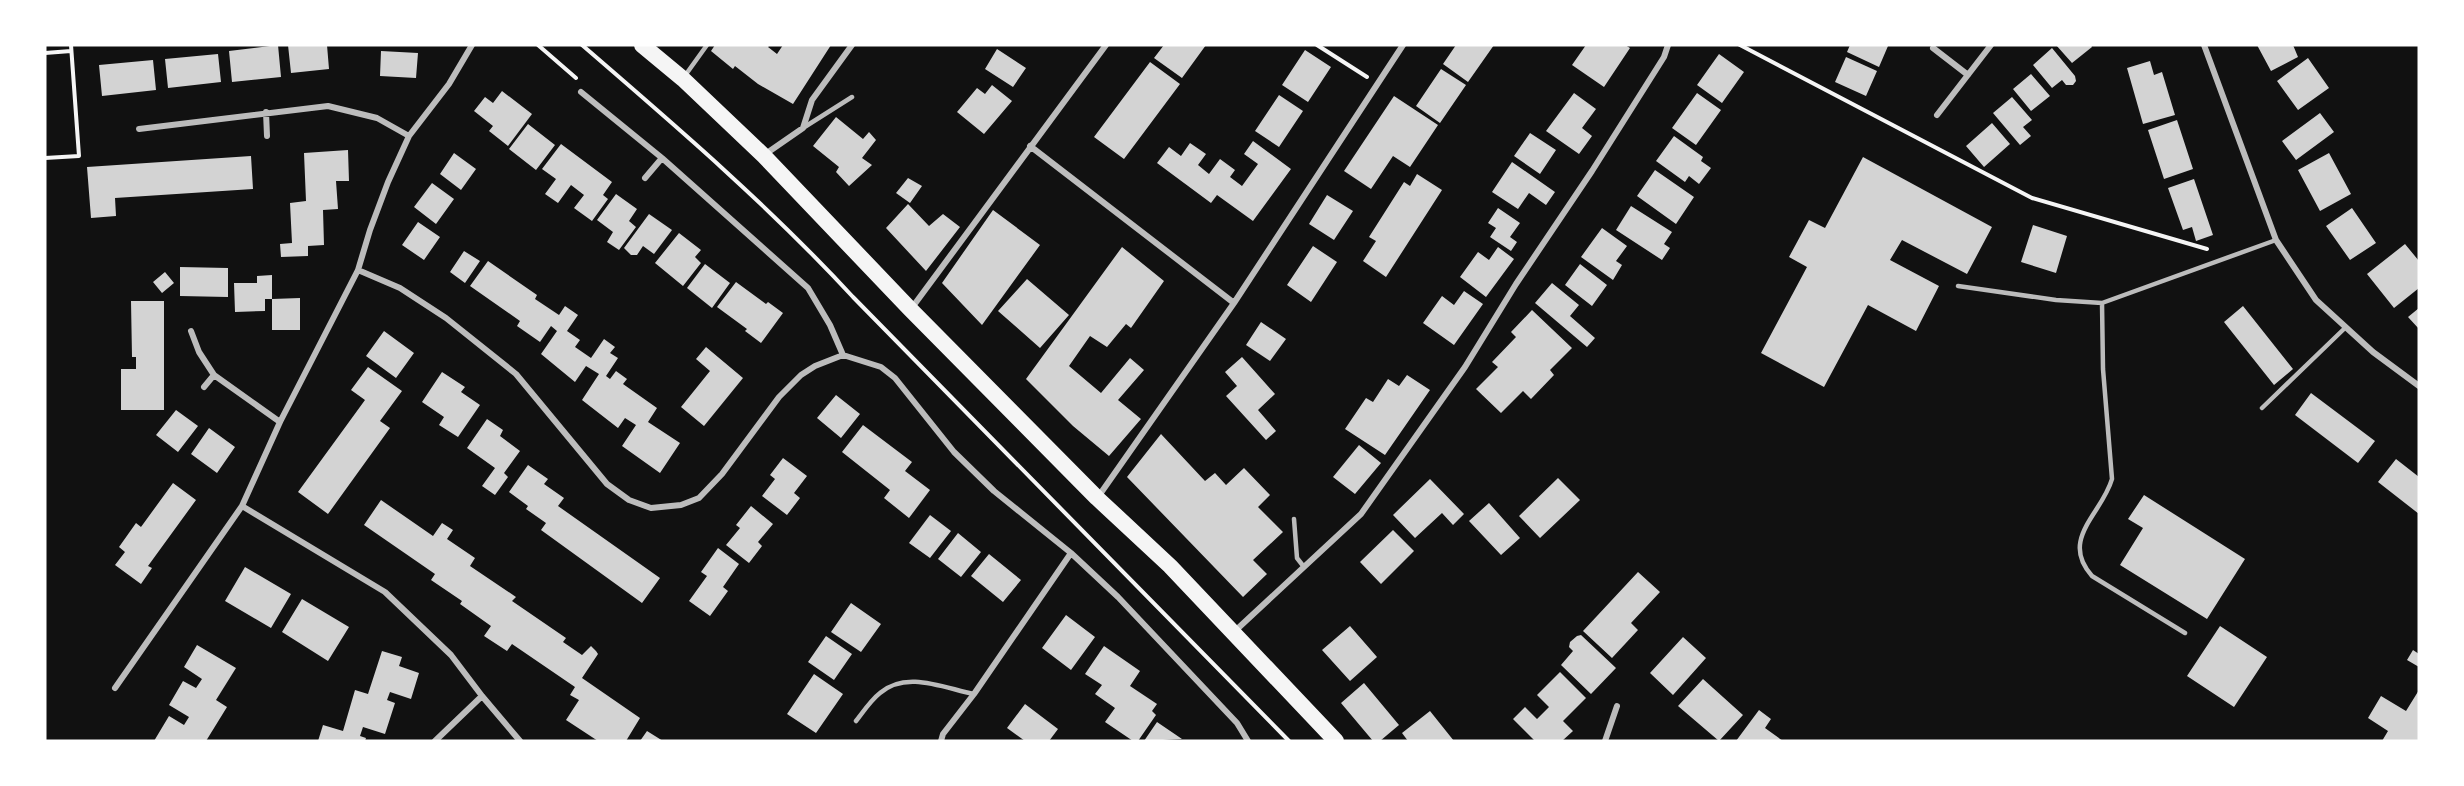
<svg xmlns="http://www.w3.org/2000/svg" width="2464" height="786" viewBox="0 0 2464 786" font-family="Literata,serif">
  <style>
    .building { fill: #d3d3d3 }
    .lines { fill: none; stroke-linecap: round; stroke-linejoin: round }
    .path { stroke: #f5f5f5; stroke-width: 4 }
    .service { stroke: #bcbcbc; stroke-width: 4.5 }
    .minor { stroke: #bcbcbc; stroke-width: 6 }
    .trunk { stroke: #f5f5f5; stroke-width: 16 }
  </style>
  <rect width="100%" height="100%" fill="#111"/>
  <!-- building -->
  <path class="building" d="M278,45L281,77L232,82L229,51Z
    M288,45H327L329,69L291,73Z
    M715,45H770L768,47L777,54L783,45H831L793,104L758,84L735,66L733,69L711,51Z
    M1164,45H1206L1182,78L1154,58Z
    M1456,45H1494L1468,82L1443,64Z
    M1586,45H1625L1630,48L1604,87L1572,65Z
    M1850,45H1887L1888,46L1879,67L1847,52Z
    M2056,45H2091L2092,47L2072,63Z
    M2257,45H2293L2298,57L2271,71Z
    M2052,48L2075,76L2076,81L2073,85H2066L2062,80L2052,88L2033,65Z
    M997,49L1026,68L1013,87L985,69Z
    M1305,50L1331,67L1308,102L1282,85Z
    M381,51L418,53L416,78L380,76Z
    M218,54L221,82L168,88L165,59Z
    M1719,54L1744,72L1722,103L1697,85Z
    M1846,57L1877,71L1866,96L1835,82Z
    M2308,58L2329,88L2298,110L2277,81Z
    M153,60L156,90L102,96L99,65Z
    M2150,61L2154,75L2162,72L2175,115L2143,124L2127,68Z
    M1150,62L1180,84L1124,159L1094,137Z
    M1441,69L1466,85L1440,123L1416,106Z
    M2031,74L2050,96L2031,111L2013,89Z
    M992,85L1012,101L984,134L957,112L977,88L985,94Z
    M502,91L532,114L508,146L489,131L493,126L474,111L485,97L493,103Z
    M1574,93L1596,109L1582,128L1592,136L1579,154L1546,131Z
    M1697,93L1721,110L1696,145L1672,128Z
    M1279,95L1303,111L1279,147L1255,131Z
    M1394,96L1438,125L1410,167L1393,156L1371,189L1344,171Z
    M2012,97L2032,120L2023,127L2031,136L2020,145L1993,113Z
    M2320,113L2334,132L2296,160L2282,141Z
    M836,117L863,139L869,132L876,140L862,158L872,165L849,186L836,172L839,167L813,146Z
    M2177,120L2193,169L2164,179L2148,130Z
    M1992,123L2010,144L1984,167L1966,146Z
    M528,124L555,145L536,170L509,149Z
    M1530,133L1556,150L1540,174L1514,156Z
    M1674,136L1703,157L1701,161L1711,168L1699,184L1689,176L1685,182L1656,161Z
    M1253,141L1291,169L1253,221L1217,195L1211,203L1157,163L1169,147L1181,156L1190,143L1206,154L1198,165L1209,174L1220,159L1235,170L1230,177L1242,186L1258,164L1244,154Z
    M561,144L612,182L603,195L608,199L592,221L574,208L584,195L571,185L558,203L545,194L556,179L542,169Z
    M348,150L349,181H336L338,209L323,210L324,245L308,246V256L281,257L280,244L292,243L290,203L306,201L304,153Z
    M454,153L476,169L461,190L440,174Z
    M2329,153L2351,194L2320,211L2298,170Z
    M251,156L253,189L115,198L116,216L91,218L87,167Z
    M1863,157L1992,227L1967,274L1902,240L1890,260L1939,286L1916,331L1868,305L1824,387L1761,353L1807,267L1789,257L1809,220L1825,228Z
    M1512,162L1555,192L1546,205L1529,193L1518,209L1492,192Z
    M1655,170L1694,197L1676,224L1637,196Z
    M1417,174L1442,190L1386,277L1363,261L1376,241L1369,237L1404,182L1410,186Z
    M908,178L922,186L910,203L896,193Z
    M2194,179L2213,235L2196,241L2192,227L2183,230L2168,188Z
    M432,183L454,199L436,224L414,207Z
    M616,194L637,209L629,221L636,227L619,250L607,242L613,232L597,220Z
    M1327,195L1353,211L1334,240L1309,224Z
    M908,204L929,226L943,214L960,227L926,271L886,228Z
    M1631,206L1672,232L1664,244L1670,248L1662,260L1616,230Z
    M1498,208L1520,223L1510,237L1517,242L1511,251L1490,237L1496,228L1488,223Z
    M2352,208L2376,243L2350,260L2326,226Z
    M993,210L1040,245L982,325L942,283Z
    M649,214L672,230L654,254L643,246L637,255H631L624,248Z
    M418,222L440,237L424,260L402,245Z
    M2033,225L2067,236L2056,273L2021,262Z
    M1602,228L1627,246L1616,261L1622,265L1613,280L1581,257Z
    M679,233L701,250L695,257L701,263L683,286L655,263Z
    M2405,244L2419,261V288L2394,308L2367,274Z
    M1313,246L1337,262L1311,302L1287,285Z
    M1122,247L1164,281L1131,328L1126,324L1107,347L1090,336L1069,366L1101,393L1130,358L1144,370L1118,400L1141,419L1109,456L1073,426L1026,379Z
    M1498,247L1514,259L1486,297L1460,277L1478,252L1489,260Z
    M464,251L480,261L465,283L450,272Z
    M488,261L537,295L535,299L559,315L565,306L578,315L567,331L580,340L575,347L591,358L604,339L615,347L610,353L618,358L606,376L610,379L616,371L627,379L623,384L657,408L648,422L680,443L660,473L622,446L636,425L625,418L618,428L582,400L599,374L586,366L575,382L541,354L557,331L551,326L540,342L517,326L520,321L470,286Z
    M705,264L730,283L712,308L687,288Z
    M1580,264L1607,285L1592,306L1565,285Z
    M180,267L228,268V297L180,296Z
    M165,272L174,283L162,293L153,282Z
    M272,275V299H265V311L235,312L234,283H257V276Z
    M1027,279L1069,315L1040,348L998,311Z
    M736,282L766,304L768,302L783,313L761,343L745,331L747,329L717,307Z
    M1552,283L1579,305L1570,316L1595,338L1587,347L1535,303Z
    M1464,291L1483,304L1454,345L1423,323L1442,296L1454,305Z
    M300,298V330H272V299Z
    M131,301H164V410H121V369H136V357H132Z
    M2243,306L2293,369L2274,385L2224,322Z
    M2419,308V329L2408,317Z
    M1532,310L1572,348L1550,370L1554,375L1531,399L1523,391L1501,413L1476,389L1498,367L1492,362L1516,337L1511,332Z
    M1261,322L1286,339L1270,361L1246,345Z
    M384,331L414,353L396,378L366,356Z
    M706,347L743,378L704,426L681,407L710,371L696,359Z
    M1242,357L1275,394L1258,410L1276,431L1266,440L1226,396L1237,386L1225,372Z
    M368,367L402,391L380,421L390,428L328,514L298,492L365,400L351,390Z
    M442,372L465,387L461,392L480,405L458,437L439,425L444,417L422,402Z
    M1407,375L1430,390L1385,455L1345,429L1366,398L1373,402L1388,379L1399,386Z
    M2311,393L2375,441L2358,463L2295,415Z
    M836,395L860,414L841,438L817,418Z
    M176,410L198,426L178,452L156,435Z
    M487,419L503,430L500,436L520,451L504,473L508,477L495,495L482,486L495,468L467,448Z
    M863,425L912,462L905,471L930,490L909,518L884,498L890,490L842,452Z
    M209,428L235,447L217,473L191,454Z
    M1161,434L1205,481L1215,473L1226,485L1244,468L1270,495L1258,507L1283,532L1253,560L1267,574L1243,597L1127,477Z
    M1359,445L1381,463L1355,494L1333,477Z
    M783,458L807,476L794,493L800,498L787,515L762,496L775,479L770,475Z
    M2396,459L2419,477V514L2378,482Z
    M528,465L548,479L544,484L564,498L558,506L660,578L642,603L541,530L546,523L526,509L528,506L509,492Z
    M1558,478L1580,500L1540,538L1519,516Z
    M1430,479L1464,514L1453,525L1442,513L1415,538L1393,515Z
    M173,483L196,500L148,566L152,568L141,584L115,565L125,552L119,547L136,523L141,527Z
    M2144,495L2245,559L2207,619L2120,565L2143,528L2128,519Z
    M381,500L433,536L442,523L453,530L447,539L475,558L470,566L516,597L512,601L566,638L563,642L582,655L591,646L596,651L598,654L582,678L640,718L626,741H598L566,720L579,700L570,695L575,687L512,644L507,651L484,636L491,626L460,604L462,601L431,580L435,574L364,525Z
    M1489,503L1520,538L1501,555L1469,521Z
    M751,506L773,524L758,542L762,546L749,563L726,545L740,528L736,525Z
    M930,515L951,531L930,558L909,543Z
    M1393,530L1414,551L1381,584L1360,562Z
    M958,533L981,552L961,577L938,559Z
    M718,548L739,564L723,587L728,591L710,616L689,601L707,576L701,572Z
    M989,554L1021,580L1003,602L971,576Z
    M245,567L291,594L271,628L225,601Z
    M1638,572L1660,592L1631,623L1638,630L1612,658L1583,631Z
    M302,599L349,627L328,661L282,632Z
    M851,603L881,624L861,652L831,632Z
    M1066,615L1095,637L1071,670L1042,648Z
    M1350,626L1377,657L1350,681L1322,650Z
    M2220,626L2267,657L2234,707L2187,676Z
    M1581,635L1616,668L1591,694L1561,665L1573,651L1569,647L1570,642L1577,636Z
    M826,636L852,654L834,680L808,662Z
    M1683,637L1706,658L1673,695L1650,673Z
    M197,645L236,668L216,700L227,707L206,741H154L169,716L184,725L189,717L169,705L183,681L196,688L202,679L184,667Z
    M1104,646L1140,671L1130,686L1157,704L1152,711L1156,715L1138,741H1133L1105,722L1115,708L1095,694L1102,685L1085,674Z
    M2413,650L2419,654V667L2407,660Z
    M382,651L402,657L399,666L419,673L411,699L390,692L387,700L395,703L385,734L363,727L360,736L366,738L365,741H318L323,725L343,731L355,690L368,694Z
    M1560,672L1586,698L1563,721L1573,731L1562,741H1535L1513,719L1525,707L1537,719L1549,707L1537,695Z
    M814,674L843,694L816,733L787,714Z
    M1703,679L1743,715L1719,741L1678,706Z
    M1364,683L1399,725L1380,741H1373L1341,703Z
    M2419,690V741H2382L2388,731L2368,718L2381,696L2406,711Z
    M1025,704L1058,729L1049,741H1025L1007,728Z
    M1759,710L1771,719L1765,728L1783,741H1736Z
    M1430,711L1454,741H1408L1402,733Z
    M1157,722L1182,739L1144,741Z
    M647,731L663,741H640Z"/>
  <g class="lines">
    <!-- path -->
    <path class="path" d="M538,45L576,78
      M582,45C676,126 769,206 853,297L1289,741
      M1317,45L1367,77
      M1740,45L2032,198L2207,249
      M45,53L71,51
      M45,158L79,156L71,45"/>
    <!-- service -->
    <path class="service" d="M684,77L707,45
      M803,128L852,97
      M1958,286L2056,300L2102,303L2276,240
      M2102,303L2103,369L2112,479C2102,514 2059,539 2092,576L2185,633
      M2262,408L2346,327
      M1294,519L1297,558L1304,567
      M856,721C863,712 871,700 880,693C906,670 944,688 974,694"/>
    <!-- minor -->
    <path class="minor" d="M2204,45L2276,240L2316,300L2373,352L2419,386
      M1933,48L1968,75
      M581,92L662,158L808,288L830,325L843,355
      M266,112L267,136
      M1937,115L1991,45
      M139,129L328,106L377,118L409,136
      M1030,146L1234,303
      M764,155L803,128L812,100L852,45
      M645,178L662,158
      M358,270L400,288L446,318L516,374L607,484L629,500L651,508L681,505L699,498L722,474L779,397L801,375L815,366L843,355L881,367L895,378L954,452L994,491L1071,553L1118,597L1237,723L1248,741
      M911,309L1106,45
      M191,331L199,352L214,375L280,422
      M204,387L214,375
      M1098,497L1234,303L1403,45
      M242,506L385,592L451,655L482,696L520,741
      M1235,631L1361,514L1465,367L1516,284L1592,171L1664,57L1668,45
      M115,688L242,506L280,422L358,270L370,230L388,182L409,136L449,84L472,45
      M435,741L482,696
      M941,741L943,734L974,694L1071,553
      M1605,741L1617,706"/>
    <!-- trunk -->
    <path class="trunk" d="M642,45L683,79L764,156L910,309L1097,498L1170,566L1336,741"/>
  </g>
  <!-- border -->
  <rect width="2464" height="786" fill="none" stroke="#ffffff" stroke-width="93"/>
</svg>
